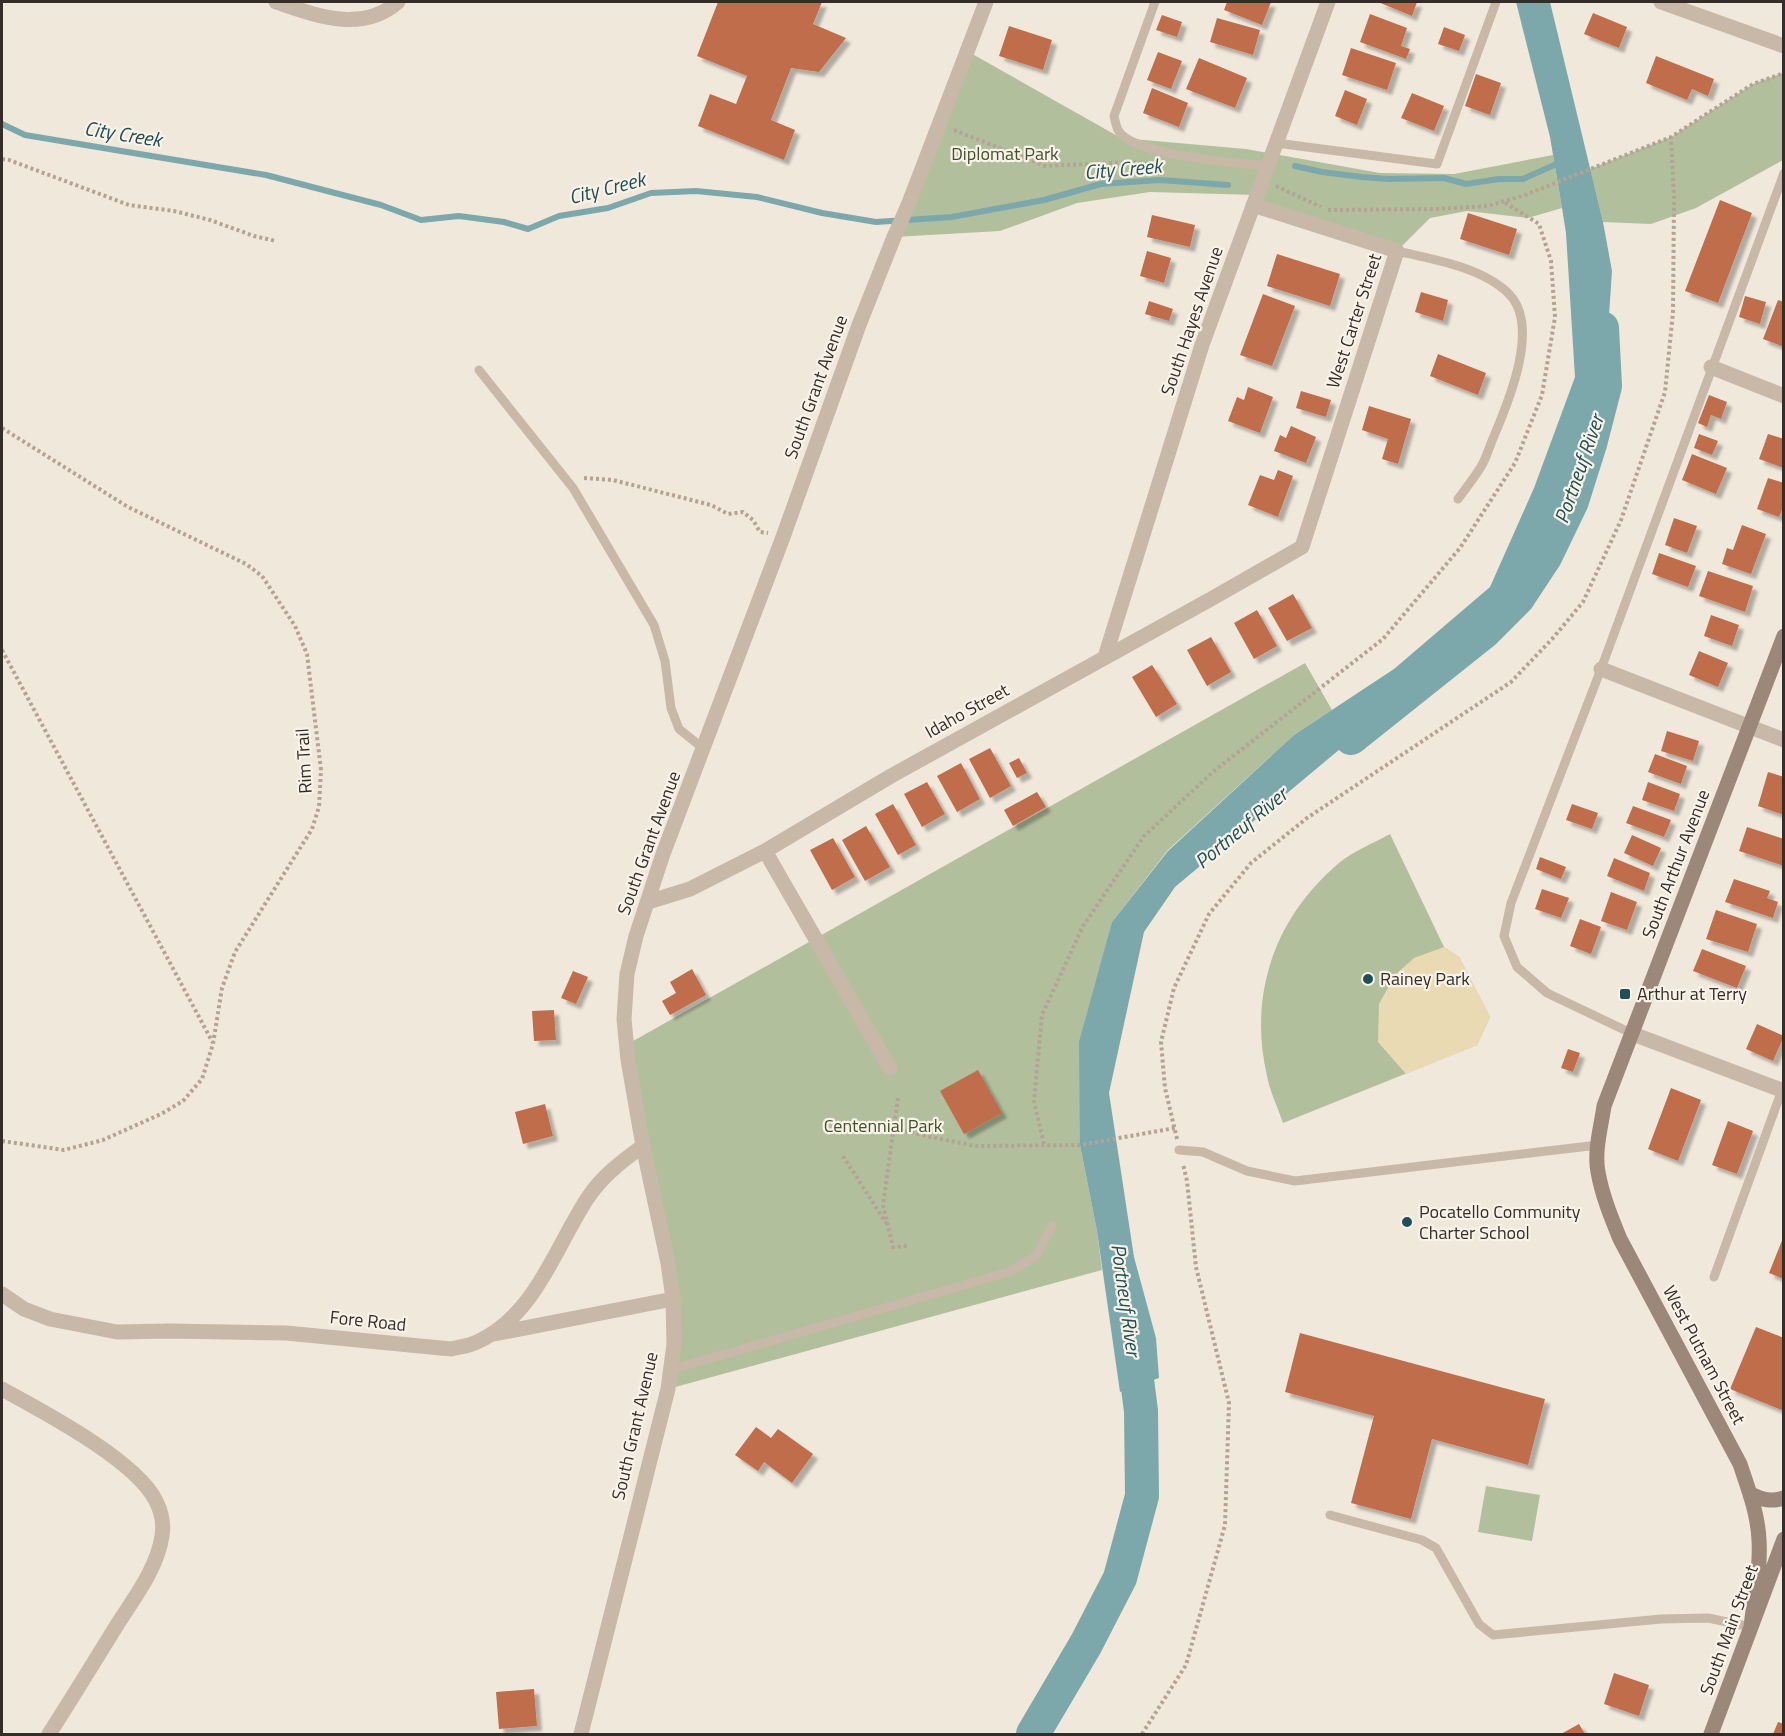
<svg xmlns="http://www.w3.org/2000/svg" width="1785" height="1736" viewBox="0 0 1785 1736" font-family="'Titillium Web',sans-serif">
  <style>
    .green { fill: #b2bf9d }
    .sand { fill: #eadab4 }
    .water { fill: #7ca8ac }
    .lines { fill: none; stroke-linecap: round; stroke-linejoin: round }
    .stream { stroke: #7ca8ac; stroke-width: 6 }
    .river { stroke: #7ca8ac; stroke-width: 34 }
    .building { fill: #c06d4b; filter: url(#shadow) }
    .path { stroke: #b4a393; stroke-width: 4; stroke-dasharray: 3 3; stroke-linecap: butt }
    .service { stroke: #c8b8a8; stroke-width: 9 }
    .minor { stroke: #c8b8a8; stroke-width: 15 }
    .tertiary { stroke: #c8b8a8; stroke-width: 15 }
    .secondary { stroke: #9c887a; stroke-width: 15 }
    .poi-dot { fill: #204f55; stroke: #f8f2e8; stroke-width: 2 }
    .labels { text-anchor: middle; stroke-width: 4.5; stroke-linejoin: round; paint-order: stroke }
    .park-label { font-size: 18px; fill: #43522d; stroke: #f8f2e8 }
    .street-label { font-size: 18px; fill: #352d28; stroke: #f8f2e8 }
    .poi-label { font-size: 18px; fill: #352d28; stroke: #f8f2e8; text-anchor: start }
    .water-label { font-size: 20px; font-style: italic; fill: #204f55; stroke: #f8f2e8 }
  </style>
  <defs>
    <filter id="shadow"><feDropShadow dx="5" dy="5" stdDeviation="1.5" flood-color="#0004"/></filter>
  </defs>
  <rect width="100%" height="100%" fill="#f1e8dc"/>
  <!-- green -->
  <path class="green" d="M967,51L1121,138L1246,149L1380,173L1454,174L1553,155L1562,208L1528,218L1467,211L1430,218L1397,251L1253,205L1257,195L1150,192L1077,203L1000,231L894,237Z
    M1783,73V160L1696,208L1651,224L1603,222L1590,169L1671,137L1753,84Z
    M1305,663L1332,710L1294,735L1168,850L1112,922L1080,1145L1097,1231L1102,1270L668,1389L674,1344L626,1045Z
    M1390,834L1444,947L1459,957L1490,1017L1477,1045L1283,1123C1278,1108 1270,1092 1267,1076C1248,994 1275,917 1339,863C1353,851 1374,843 1390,834Z
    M1486,1486L1540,1495L1532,1541L1478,1532Z"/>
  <!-- sand -->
  <path class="sand" d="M1444,947L1459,957L1490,1017L1477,1045L1406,1074L1378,1042L1379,1004L1395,975L1414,958Z"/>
  <!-- water -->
  <path class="water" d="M1516,2H1550L1603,222L1612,271L1605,375L1572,501L1505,611L1175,887L1144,932L1109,1093L1134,1257L1156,1338L1159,1378L1120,1392L1097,1231L1080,1145L1079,1042L1112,922L1168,851L1294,735L1394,669L1490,587L1534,488L1575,377L1566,233L1562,208L1550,137Z"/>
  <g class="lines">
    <!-- stream -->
    <path class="stream" d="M2,124L25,135L266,175L381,205L421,220L459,216L504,222L528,229L559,216L608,208L651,193L696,191L757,197L822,213L876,222L952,217L1044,200L1101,184L1160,180L1228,185
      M1295,166L1322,172L1362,177L1389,179L1444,178L1466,184L1499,179H1523L1561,162"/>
    <!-- river -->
    <path class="river" d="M1351,738L1484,632L1518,598L1545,557L1572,501L1590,444L1605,386L1602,328
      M1033,1734L1086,1644L1120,1578L1142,1496L1141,1411L1132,1341"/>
  </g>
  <!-- building -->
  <path class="building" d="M718,2H822L813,24L846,38L819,72L791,68L771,120L795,130L784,160L698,126L710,94L736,104L747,76L697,56Z
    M1227,2H1271L1262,25L1224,10Z
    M1378,2H1417L1412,16Z
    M1593,13L1627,27L1619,48L1584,34Z
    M1370,14L1407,28L1401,46L1410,49L1406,59L1360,42Z
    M1162,15L1182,22L1177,37L1156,30Z
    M1217,18L1260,30L1253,55L1210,42Z
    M1009,26L1052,40L1043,70L999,56Z
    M1444,27L1465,35L1459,51L1438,44Z
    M1351,48L1396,63L1387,90L1342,75Z
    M1158,52L1182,61L1171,89L1147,80Z
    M1656,56L1714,79L1708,96L1692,89L1687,100L1646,83Z
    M1199,58L1247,78L1235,108L1186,89Z
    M1476,74L1501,83L1490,115L1465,106Z
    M1152,88L1188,103L1179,127L1143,113Z
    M1345,90L1367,99L1357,125L1335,116Z
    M1412,93L1444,106L1434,131L1401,118Z
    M1720,200L1752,213L1718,303L1685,291Z
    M1468,213L1517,229L1509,255L1460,239Z
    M1152,215L1195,225L1190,247L1147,237Z
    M1147,251L1171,258L1164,283L1140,276Z
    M1277,254L1340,274L1330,306L1267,286Z
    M1421,292L1448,300L1443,321L1415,312Z
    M1263,294L1295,306L1272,366L1240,355Z
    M1745,296L1766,302L1760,324L1739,317Z
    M1778,300L1784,302V347L1763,339Z
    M1149,301L1173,309L1169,321L1145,314Z
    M1438,354L1486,373L1478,395L1430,376Z
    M1248,387L1273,397L1260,433L1228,421L1237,397L1244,400Z
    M1301,391L1331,400L1326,417L1296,408Z
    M1709,395L1727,402L1721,419L1711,415L1707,427L1698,423Z
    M1369,406L1411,419L1398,464L1382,459L1388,439L1362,430Z
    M1291,426L1316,437L1306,463L1274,451L1280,435L1286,438Z
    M1699,434L1718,441L1712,455L1694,448Z
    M1768,434L1784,439V468L1759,459Z
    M1692,454L1727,468L1716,494L1682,480Z
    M1278,470L1293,476L1278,517L1248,505L1260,475L1274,480Z
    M1768,478L1784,483V505L1779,517L1757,509Z
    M1674,518L1697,526L1687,553L1665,545Z
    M1742,525L1766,534L1751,574L1722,564L1727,548L1733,550Z
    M1659,553L1696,566L1688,587L1652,574Z
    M1708,571L1753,586L1745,612L1699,596Z
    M1293,594L1312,628L1287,641L1268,608Z
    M1257,610L1277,646L1254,659L1234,623Z
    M1711,615L1739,625L1732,646L1704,636Z
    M1211,637L1231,672L1207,686L1187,650Z
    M1699,651L1728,663L1718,687L1689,675Z
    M1152,665L1177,704L1156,717L1132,677Z
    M1667,731L1699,741L1693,761L1661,751Z
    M990,748L1011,786L990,798L969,759Z
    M1655,754L1687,766L1681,784L1648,772Z
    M1019,758L1027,773L1017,778L1009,763Z
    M961,763L980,799L957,812L937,776Z
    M1768,772L1784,777V815L1758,806Z
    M927,782L945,814L922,827L904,794Z
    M1648,782L1680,794L1674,811L1642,800Z
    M1037,792L1046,807L1013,826L1004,810Z
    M893,804L916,845L898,855L875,814Z
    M1572,804L1598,813L1592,829L1566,820Z
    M1633,806L1671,820L1664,837L1626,823Z
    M866,826L890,867L865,881L842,840Z
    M1747,827L1784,839V866L1739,851Z
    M1632,835L1661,848L1653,866L1624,853Z
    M833,838L855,877L832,890L810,850Z
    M1540,857L1566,867L1561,879L1536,869Z
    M1614,858L1650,873L1644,891L1607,876Z
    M1734,879L1770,891L1767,898L1778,902L1773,918L1725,902Z
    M1542,889L1569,898L1561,918L1535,909Z
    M1611,892L1637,902L1627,930L1601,921Z
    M1716,910L1757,924L1748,952L1706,939Z
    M1580,919L1601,927L1591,954L1570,946Z
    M1702,949L1746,966L1737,988L1693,971Z
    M692,969L706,995L670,1015L662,1001L676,993L670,982Z
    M573,971L588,977L576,1004L561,998Z
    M554,1010L556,1040L534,1041L532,1011Z
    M1757,1024L1784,1036L1773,1061L1746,1049Z
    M1568,1049L1580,1053L1573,1072L1561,1068Z
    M978,1070L1002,1113L964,1134L940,1091Z
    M1671,1088L1701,1100L1678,1161L1648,1149Z
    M545,1104L553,1136L523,1144L515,1112Z
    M1728,1121L1753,1131L1737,1174L1712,1165Z
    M1783,1238H1784V1279L1769,1273Z
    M1756,1327L1784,1338V1411L1730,1389Z
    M1300,1333L1545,1399L1528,1465L1432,1439L1411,1519L1351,1503L1374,1416L1285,1392Z
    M756,1427L771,1438L778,1429L813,1454L792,1483L764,1462L758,1471L735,1455Z
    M1614,1673L1649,1685L1639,1716L1604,1704Z
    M534,1689L537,1726L499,1729L496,1692Z
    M1778,1722L1784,1724V1734H1773Z
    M1579,1724L1585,1734H1561Z"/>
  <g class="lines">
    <!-- path -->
    <path class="path" d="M954,130L1045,166L1131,162L1146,163
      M2,159L9,160L129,205L174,211L210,220L254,236L276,241
      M1276,186L1321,207
      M1328,210L1434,209L1488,206L1525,195L1671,137L1753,84L1784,73
      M2,428L128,507L246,564L262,576L295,626L307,654L321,770L319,807L312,829L235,952L222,988L213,1044L202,1079L183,1101L161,1114L103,1140L64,1150L2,1141
      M584,478L613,480L711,505L728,514L743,512L753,520L760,532L768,533
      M2,650L213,1043
      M898,1098L883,1205L893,1247L908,1246
      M893,1129L975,1146L1080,1145L1175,1128
      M1177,1139L1165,1088L1161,1042L1174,988L1209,914L1251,863L1307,818L1511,682L1553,638L1583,602L1621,520L1665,392L1673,312L1674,197L1671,137
      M1044,1144L1034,1101L1042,1015L1083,926L1144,836L1214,771L1383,639L1460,548L1515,463L1542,395L1555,317L1551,261L1539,224L1504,202
      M843,1156L886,1223
      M1142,1734L1186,1665L1225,1525L1229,1403L1196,1267L1187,1181L1183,1164"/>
    <!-- service -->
    <path class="service" d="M1155,2L1114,116C1115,120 1116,126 1118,130C1132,156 1239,163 1268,166
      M1276,143L1437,164L1496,2
      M1397,251C1432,259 1481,267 1508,293C1541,324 1509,401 1494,436C1490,445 1487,456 1482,465C1475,477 1466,488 1458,499
      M479,370L573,488L654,625L665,661L671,708L679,729L704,749
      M1633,1034L1547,993L1517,967L1504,936L1511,903L1601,669L1784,173
      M1179,1150L1203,1152L1247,1171L1295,1181L1598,1145
      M1714,1277L1783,1087
      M670,1370L1009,1272L1036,1256L1052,1226
      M1330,1515L1422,1540L1436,1548L1479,1624L1493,1635L1661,1619L1708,1618L1751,1627"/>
    <!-- minor -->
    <path class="minor" d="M276,2C315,15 362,34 398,2
      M1661,2L1784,46
      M1711,367L1784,396
      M1105,657L1202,345L1328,2
      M1601,669L1784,740
      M765,851L890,1068
      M648,902L690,889L765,851L891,776L1211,599L1302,547L1397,251L1253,205
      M1633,1034L1784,1091
      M2,1294L24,1309L50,1319L117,1332L169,1331L286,1333L451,1349C459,1347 469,1346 477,1342C535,1316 555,1248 587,1199C601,1177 622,1161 643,1146
      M494,1334L673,1299
      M2,1389C42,1411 136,1460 156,1501C161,1511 164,1524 162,1536C157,1569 134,1598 117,1625C94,1662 72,1698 49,1734"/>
    <!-- tertiary -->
    <path class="tertiary" d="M581,1734L668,1389L674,1344L673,1299L668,1263L643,1146L628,1060L624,1019L627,974L636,936L663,854L783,537L859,325L894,237L909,203L986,2"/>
    <!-- secondary -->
    <path class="secondary" d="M1751,1494C1763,1500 1771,1502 1784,1498
      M1751,1627C1754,1599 1761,1568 1759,1540C1758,1514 1748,1488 1740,1464L1620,1239C1611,1217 1602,1195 1598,1172C1594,1151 1601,1127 1604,1106L1784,636
      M1711,1734L1784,1539"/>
  </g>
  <!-- markers -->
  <g class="poi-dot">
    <circle cx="1368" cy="979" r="6"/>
    <rect x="1619" y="988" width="12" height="12" rx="3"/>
    <circle cx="1407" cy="1222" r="6"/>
  </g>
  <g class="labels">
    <!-- park labels -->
    <g class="park-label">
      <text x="1005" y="160">Diplomat Park</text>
      <text x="883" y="1132">Centennial Park</text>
    </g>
    <!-- street labels -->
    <g class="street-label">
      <text transform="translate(1192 321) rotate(-71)" y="6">South Hayes Avenue</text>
      <text transform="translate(1354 321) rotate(-72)" y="6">West Carter Street</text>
      <text transform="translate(816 387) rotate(-70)" y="6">South Grant Avenue</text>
      <text transform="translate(967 711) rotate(-29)" y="6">Idaho Street</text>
      <text transform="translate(304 761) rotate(-93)" y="6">Rim Trail</text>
      <text transform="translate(649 843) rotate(-70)" y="6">South Grant Avenue</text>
      <text transform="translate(1676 864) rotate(-69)" y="6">South Arthur Avenue</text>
      <text transform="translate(368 1321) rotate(6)" y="6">Fore Road</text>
      <text transform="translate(1704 1355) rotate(62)" y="6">West Putnam Street</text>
      <text transform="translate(635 1426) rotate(-77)" y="6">South Grant Avenue</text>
      <text transform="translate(1729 1630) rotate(-70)" y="6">South Main Street</text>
    </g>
    <!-- poi labels -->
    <g class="poi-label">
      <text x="1380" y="985">Rainey Park</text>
      <text x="1637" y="1000">Arthur at Terry</text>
      <text x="1419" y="1218">Pocatello Community<tspan x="1419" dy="21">Charter School</tspan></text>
    </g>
    <!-- water labels -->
    <g class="water-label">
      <text transform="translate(123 134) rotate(9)" y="7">City Creek</text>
      <text transform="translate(1123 169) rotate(-5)" y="7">City Creek</text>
      <text transform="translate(607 188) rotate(-14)" y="7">City Creek</text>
      <text transform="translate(1579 469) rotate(-71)" y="7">Portneuf River</text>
      <text transform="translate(1241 828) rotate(-40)" y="7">Portneuf River</text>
      <text transform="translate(1126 1300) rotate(82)" y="7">Portneuf River</text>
    </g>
  </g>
  <!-- border -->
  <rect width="1785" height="1736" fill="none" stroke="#352d28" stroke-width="6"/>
</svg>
